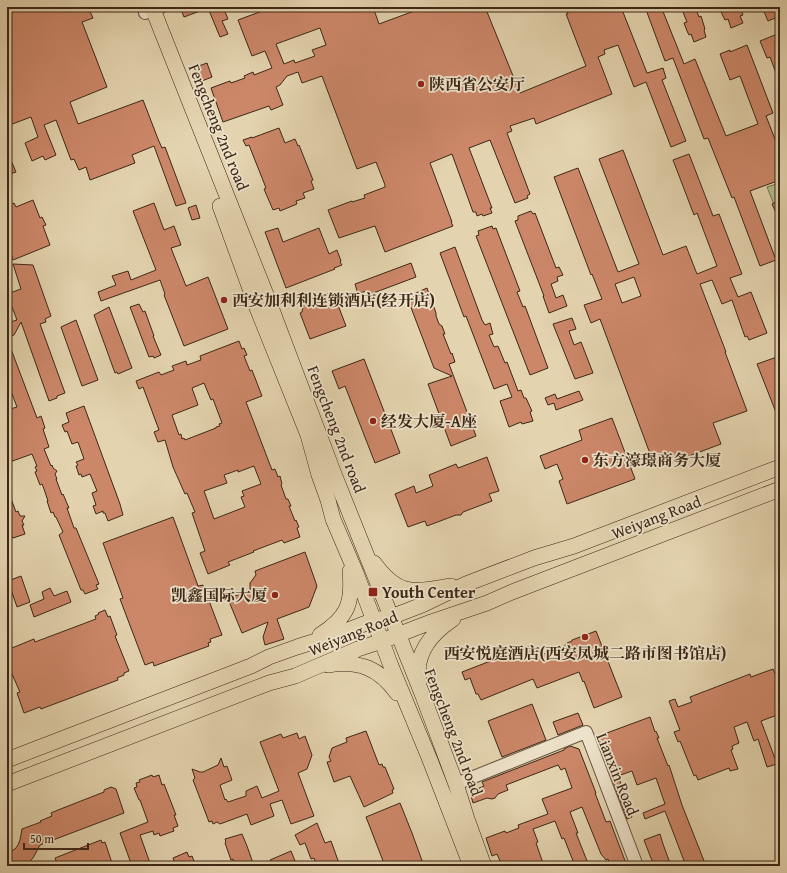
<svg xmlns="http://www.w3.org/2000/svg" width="787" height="873" viewBox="0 0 787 873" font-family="'Gentium Book Plus','Noto Serif SC',serif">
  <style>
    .green { fill: #b2bd8c; stroke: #787252 }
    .building { fill: #cc8769; stroke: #3d2717; fill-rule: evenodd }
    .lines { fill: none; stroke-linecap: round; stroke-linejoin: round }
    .minor-casing { stroke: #66523d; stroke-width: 14 }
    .major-casing { stroke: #3d2717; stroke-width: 16 }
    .minor { stroke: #ede2ca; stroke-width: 12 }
    .major { stroke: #e3d3ae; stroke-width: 15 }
    .poi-dot { fill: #8f2418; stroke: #ede2ca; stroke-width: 1.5 }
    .labels { text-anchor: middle; stroke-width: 3.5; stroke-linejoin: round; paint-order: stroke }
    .poi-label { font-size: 16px; font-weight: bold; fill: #3d2717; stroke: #ede2ca; text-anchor: start }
    .street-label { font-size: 16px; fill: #3d2717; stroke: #ede2ca }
  </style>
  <rect width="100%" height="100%" fill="#e3d3ae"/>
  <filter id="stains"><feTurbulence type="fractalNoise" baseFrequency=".005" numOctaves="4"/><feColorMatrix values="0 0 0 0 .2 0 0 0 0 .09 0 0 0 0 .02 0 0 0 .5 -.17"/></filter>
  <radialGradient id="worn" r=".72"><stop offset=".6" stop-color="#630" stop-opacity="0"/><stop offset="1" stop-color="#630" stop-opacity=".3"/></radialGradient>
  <!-- green -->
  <path class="green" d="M780,183V220L767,187Z"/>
  <!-- building -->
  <path class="building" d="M7,7H88L93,18L82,22L107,87L70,102L78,124L143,100L158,139L162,148L165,147L186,203L176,206L154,146L132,155L135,163L90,180L86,167L79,170L74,159L71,160L56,120L44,125L56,155L45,160L43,156L32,161L25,143L38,137L31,117L7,126Z
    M180,7H223L228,19L222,21L228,34L220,37L208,8L184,17Z
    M264,7H373L379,24L425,7H485L520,93L586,66L566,14H568L565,7H621L647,73L663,68L666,78L662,80L686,141L671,147L646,82L634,87L618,45L604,50L605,54L598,57L612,94L536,124L534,118L510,126L512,131L507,133L530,194L527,196L528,198L515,203L490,140L469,148L492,208H490L492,213L483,216L482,214L477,216L476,212H473L452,154L430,163L452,222H451L453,226L385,252L375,226L339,238L328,210L352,201V202L365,198L364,195L380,189L385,187V185L376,162L357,169L322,76L302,83L298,72L287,76L280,85L276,87L283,105L271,110L269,106L223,122L211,88L230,81L231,83L245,78L244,76L253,72L254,75L272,68L265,51L252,56L238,20L265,10ZM320,28L326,45L312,50L315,56L295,63L294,60L284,64L276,44Z
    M645,7H659L660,10L662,9L684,64L695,59L726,136L758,124L740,76L730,80L720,54L730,50V52L747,45L773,113L766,116L780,152V180L750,191L776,260L760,266L734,197L732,198L708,138L704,139L673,58L665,61Z
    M681,7H695L699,17L701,16L705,29L704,30L706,37L694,42L691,34L689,35L687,31L684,23L687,22Z
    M723,7H740L743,15L740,16L743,23L731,28L728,19L725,20L722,14L721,10L723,9Z
    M762,7H780V16L768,21Z
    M780,33V81H779L770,57L767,58L760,41Z
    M207,63L212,77L202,81L196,67Z
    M279,128L285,143L295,139L298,146L299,145L313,180L311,181L314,189L303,193L305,198L296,201L297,204L280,211L279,208L273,210L264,189L266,188L249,145L246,146L243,140L252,137V138Z
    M623,150L663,255L686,246L697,274L717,266L697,213L694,215L673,160L689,154L713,216L719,214L742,274L730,278L738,297L751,292L767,333L749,340L747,336L745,337L732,300L722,304L712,280L700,284L726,352H725L747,411L713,423L721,444L657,468L653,458L652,459L600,319L591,323L584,305L602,299L592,274L591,275L554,177L578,168L618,272L639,264L599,159ZM634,277L641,296L622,303L615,284Z
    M7,151L16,172L7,175Z
    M33,200L40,218L42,217L46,225L43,226L50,245L13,260L7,243V206L14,203L16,207Z
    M780,200V222L772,204Z
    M154,203L164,230L174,226L181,245L171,248L186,286L208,277L228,329L184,346L164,295L165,294L160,280L101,301L98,292L116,285L112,276L128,271L131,280L156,270L133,211Z
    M196,205L200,218L192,220L188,208Z
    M531,211L533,214L535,213L556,268L559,267L563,275L557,277L558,281L551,284L556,298L563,295L567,306L549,313L543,296H544L515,221L518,220V216Z
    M492,226L493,229L496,228L520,291L517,292L523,307L525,306L548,368L530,375L476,236L479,235L478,231Z
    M278,228L283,242L319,228L329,254L337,250L341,261L340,262L342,265L334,268L335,269L286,288L265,232Z
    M455,247L482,320L485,325L490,323L493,334L489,335L494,347L498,346L505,363L507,362L518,391L521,390L524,398H526L532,411L530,412L533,421L522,424L521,422L509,427L500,401L512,397L507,384L494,389L466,316L464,317L440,253Z
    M411,263L416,277L368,295L366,291L358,294L355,284Z
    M13,264L33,265L51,316L45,319L46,322L40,324L65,393L57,396V398L49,401L21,322L14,335L7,337V323L17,320L7,294L21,289Z
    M427,288L436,313V316L439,324L442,326L445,334H443L451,354L452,353L455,362L449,364L476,436L451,446L428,384L452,376L434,368L407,297Z
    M333,292L346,326L310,339L300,313L302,312L303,306L307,301Z
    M139,304L143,312L145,311L154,336H153L161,355L154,358L153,356L149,357L130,307Z
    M109,307L132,368L118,374L117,372L115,373L94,315Z
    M572,318L576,329L569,331L574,345L581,342L593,373L575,379L553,324Z
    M76,320L98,380L82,386L61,327Z
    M8,341L37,418L41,416L45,428L43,429L49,447L44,449L51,466L52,465L53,468L57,471L55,474L57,479H56L62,495L63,494L69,508H67L74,528H76L99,584L96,585L98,589L85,594L83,590H81L59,535L63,532L56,517H55L53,512L51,513L47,501H48L44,489L42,484L40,485L35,472L37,471L35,467L37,466L32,454L7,463V428L11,427L7,416V410L17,407L7,381Z
    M239,341L242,349L244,348L247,355L244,356L250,371L252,370L262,396L246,402L272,470L275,469L278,477L280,476L282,484L281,485L286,499H288L291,506H289L295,521L296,520L299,527L297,528L300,537L284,543L282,540L253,551L254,552L228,562L230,565L208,574L200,553L205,551L192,513L195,512L187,493L185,494L173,467L165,440L158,442L154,432L159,430L143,387L139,389L136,381L159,372L161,375L174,370L172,366L186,361L187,365L201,360L200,356ZM204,383L211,400L213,399L222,423L219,424L220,426L216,427V428L185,440L184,438L182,439L181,434L179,435L172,415L198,405L192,388ZM254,466L261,484L242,491L244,496L241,497L245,507L214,519L204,491L227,483L224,475L238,470V472Z
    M777,357L780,365L779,420L757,364Z
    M364,359L400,453L375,463L345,386L339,389L332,371Z
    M579,391L583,400L556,410L554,403L548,405L545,398L555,394L557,399Z
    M84,406L120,504L123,515L108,521L105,513H103V511L96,514L93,506L96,505L92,493L97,491L90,474L82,477L81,474L79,475L76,466L78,465L76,462L84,459L78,442L72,444L67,431L65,432L62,425L69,422L66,413Z
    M612,418L635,479L567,504L559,481L563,479L557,464L545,469L540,456L582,440L579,430Z
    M487,457L499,491L489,494L492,501L463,512L461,515H456L427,526L425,521L408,527L395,494L414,486L416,493L433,486L429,475L456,464L458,468Z
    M7,488L16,512L18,511L20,516H25L22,521L24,525H22L25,534L13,538L7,529Z
    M173,517L198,586L203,585L222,635L210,639L211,642L208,643L209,646L154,666L153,662L145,665L120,599L123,598L103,543Z
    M305,552L317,586L309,607L277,619L284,639L265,645L263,637L268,622L242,633L228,599L250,590V583L256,575L255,571Z
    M21,576L30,602L17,607L8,581Z
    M50,588L54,596L67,591L71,602L34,617L30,605L44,599L42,592Z
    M105,610L108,617L110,616L114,627L117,635L115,636L129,671L124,673V675L117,678L118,680L41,709L40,707L24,713L17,693L20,692L7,663V650L34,639L35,642L96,619L95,616L99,614L98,613Z
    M596,631L622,697L594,708L584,681L583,682L579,672L537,688L533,679L481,700L478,694H476L470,678L465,680L462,672L532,645L536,657L568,644L567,643L572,641V640Z
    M773,669L779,683L780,682V714L761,721L777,764L767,767L758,739L754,741L747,722L734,727L739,743L732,746L733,749L731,750L738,769L730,771L729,768L698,780L696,775L694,776L680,741L678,742L674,732L680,730L669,701L675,699L678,707L692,702L690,697L750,674L751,677Z
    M532,704L546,740L502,757L488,721Z
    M578,713L583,725L558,735L553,722Z
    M650,717L655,732L656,731L659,738H657L668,766L669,765L682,805L706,866H686L665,811L645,819L643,813L665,804L656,778L637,785L632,771L618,776L628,803H626L632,817L627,819L596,737Z
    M366,731L379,765L382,764L383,767H385L394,789L392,790L393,793L364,807L350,776L334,782L327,762L331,761L329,757L332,748L347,742L346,738Z
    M297,733L299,739L305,736L312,755L307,769L298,773L314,816L291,824L282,800L270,804L274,816L251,825L247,814L220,824L217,822L213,824L212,821L209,822L193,780L195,778L192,769L200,772H203L218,765L221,758L224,767L227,766L232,780L220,785L225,800L226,799L228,802L246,796V791L257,786L262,798L279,791L260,742L281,734L283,738Z
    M570,746L579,749L596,793H595L606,822L610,821L627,866H611L608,859L606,860L601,854L582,807L570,812L578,833H576L589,866H575L564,838L562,839L555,821L533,829L538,842L536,843L544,866H508L506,861L501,863L497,854L492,856L486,838L505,831L506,833L519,828L518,825L548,814L542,799L572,788L565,768L561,770L558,765L506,785L508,790L498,794L495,798L492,799L487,798L473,803L470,792L484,786L482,782L564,750V749Z
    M152,775L153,777L159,775L162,785L164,784L176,815H174L178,826L173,828L174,831L160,836L159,833L154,835L153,831L140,835L151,866H132L120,833L148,822L140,800H139L134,788L137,787L136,783L140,782L139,780Z
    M111,787L116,789L124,813L40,845L33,858L25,866H7V853L15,849L18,845L20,840L22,829L41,822L40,821L52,816L51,813L58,810L104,792V790Z
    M400,803L412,833L424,866H385L366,817Z
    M317,823L325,843L331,841L340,866H317L314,858L311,859L305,843L300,845L295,835Z
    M242,834L247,846L254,866H235L233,859L231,860L225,843L226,842L225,839Z
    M660,834L663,844L671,866H654L644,840Z
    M101,840L102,843L105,842L113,866H58L55,858Z
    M291,851L297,866H273L270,860Z
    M187,852L189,857L192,856L196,866H176L173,858Z"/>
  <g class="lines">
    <!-- minor casing -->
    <g class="minor-casing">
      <path id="minor" d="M145,13L161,7
        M456,784L586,732L637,866"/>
    </g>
    <!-- major casing -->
    <g class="major-casing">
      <path id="major" d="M152,7L269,302L334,474L423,696L456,784L467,819L484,866
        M220,206L257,308L308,435L319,475L328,500L333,519L356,573L391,666L430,760L471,866
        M374,563C399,597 413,592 451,586
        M320,635C348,617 353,603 350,571
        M328,665C359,660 379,668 397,693
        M419,681C414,654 432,633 453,619
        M7,760L251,666L269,657L297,647L338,634L374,620L391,617L422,605L466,584L534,558L574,546L780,467
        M7,784L269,683L295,676L358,649L382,641L431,622L487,603L512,592L780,489"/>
    </g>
    <!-- minor -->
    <use href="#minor" class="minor"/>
    <!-- major -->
    <use href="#major" class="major"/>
  </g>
  <!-- markers -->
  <g class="poi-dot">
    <circle cx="421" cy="84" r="4"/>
    <circle cx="224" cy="300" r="4"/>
    <circle cx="373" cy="421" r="4"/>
    <circle cx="585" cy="460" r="4"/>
    <rect x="368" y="587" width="10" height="10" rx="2"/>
    <circle cx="275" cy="595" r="4"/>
    <circle cx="585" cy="637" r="4"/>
  </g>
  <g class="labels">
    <!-- poi labels -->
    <g class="poi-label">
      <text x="429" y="90">陕西省公安厅</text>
      <text x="232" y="306">西安加利利连锁酒店(经开店)</text>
      <text x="381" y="427">经发大厦-A座</text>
      <text x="593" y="466">东方濠璟商务大厦</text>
      <text x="382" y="598">Youth Center</text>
      <text x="267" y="601" text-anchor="end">凯鑫国际大厦</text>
      <text x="585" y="659" text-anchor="middle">西安悦庭酒店(西安凤城二路市图书馆店)</text>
    </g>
    <!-- street labels -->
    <g class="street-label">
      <text transform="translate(219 127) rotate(68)" y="6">Fengcheng 2nd road</text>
      <text transform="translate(337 429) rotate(69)" y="6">Fengcheng 2nd road</text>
      <text transform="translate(656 517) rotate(-21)" y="6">Weiyang Road</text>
      <text transform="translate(353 633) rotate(-22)" y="6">Weiyang Road</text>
      <text transform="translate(454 732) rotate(69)" y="6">Fengcheng 2nd road</text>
      <text transform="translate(618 774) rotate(68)" y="6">Lianxin Road</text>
    </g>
  </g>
  <!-- margin -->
  <rect width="787" height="873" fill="none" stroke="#e3d3ae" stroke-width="24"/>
  <rect x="8" y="8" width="771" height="857" fill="none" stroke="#3d2717" stroke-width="2"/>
  <rect x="12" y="12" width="763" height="849" fill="none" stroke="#3d2717"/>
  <!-- scale -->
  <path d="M24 843v6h64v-6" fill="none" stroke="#3d2717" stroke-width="2"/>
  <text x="30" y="843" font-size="12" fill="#3d2717" stroke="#ede2ca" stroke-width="3" paint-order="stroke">50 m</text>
  <rect width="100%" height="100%" filter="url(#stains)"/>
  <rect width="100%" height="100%" fill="url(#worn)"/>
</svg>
